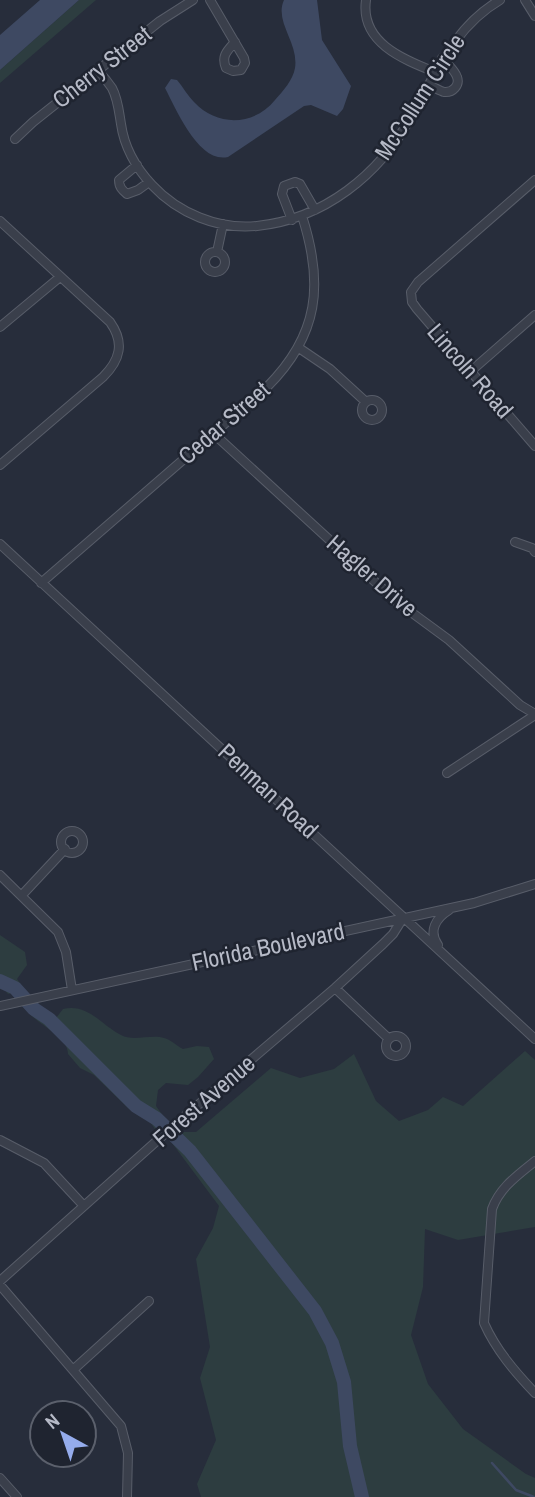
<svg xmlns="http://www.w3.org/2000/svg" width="535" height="1497" viewBox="0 0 535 1497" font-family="'Archivo Narrow',sans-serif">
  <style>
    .green { fill: #2d3d40 }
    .water { fill: #3e4962 }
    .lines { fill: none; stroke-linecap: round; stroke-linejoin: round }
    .stream { stroke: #3e4962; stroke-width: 2.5 }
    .river { stroke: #3e4962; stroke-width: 14 }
    .minor-casing { stroke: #585d69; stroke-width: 10 }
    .minor { stroke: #3a3f4b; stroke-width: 8 }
    .labels { text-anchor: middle; stroke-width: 5; stroke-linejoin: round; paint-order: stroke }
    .street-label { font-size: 24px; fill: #b6bac7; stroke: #1f2430 }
  </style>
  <rect width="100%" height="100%" fill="#272d3b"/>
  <!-- green -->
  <path class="green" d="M79,0H96L0,83V70Z
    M0,935L25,952L27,965L17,979L25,990L8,994L0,984Z
    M41,1006L56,1018L63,1009C88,1003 101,1025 121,1035C133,1042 151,1034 164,1038C170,1039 177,1046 183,1049L197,1046L209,1047L214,1059L198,1077L188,1085L166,1083L158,1090L156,1106L166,1120L155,1129L145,1115L135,1113L128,1108L94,1075L80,1068L68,1054C68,1035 36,1025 26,1009Z
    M525,1051L535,1060V1227L458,1240L425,1229L423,1287L411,1335L428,1384L463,1429L526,1474L535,1478V1497H201L197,1484L216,1440L200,1378L210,1347L196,1259L213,1228L219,1206L172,1143L184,1132H196L271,1068L300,1078L334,1069L354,1054L376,1101L399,1121L428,1110L443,1097L463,1106Z"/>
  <!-- water -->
  <path class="water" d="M40,0H79L0,70V35Z
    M284,0H317L322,40L351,86L343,109L337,116L311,105L304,106L228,157C199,164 176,109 165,88L171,79L177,80C183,87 188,96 194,102C217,127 254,126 275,100C283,91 293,80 295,68C299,43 274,22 284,0Z"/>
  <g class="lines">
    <!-- stream -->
    <path class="stream" d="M492,1463L516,1490L534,1497"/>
    <!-- river -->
    <path class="river" d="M0,981L15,988L34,1009L49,1019L136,1106L157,1119L190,1151L315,1311L332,1343L344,1382L350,1446L362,1497"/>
    <!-- minor casing -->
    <g class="minor-casing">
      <path id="minor" d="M210,0L244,58L245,63L241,70L233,71L226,68C221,56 227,51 235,42
        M366,0C360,42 402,59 435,72
        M525,0L535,16
        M98,71C103,76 108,82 112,88C118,99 119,112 121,124C124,146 136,168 152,185C178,213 218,230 257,226C324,219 379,175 411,117C437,72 454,27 500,0
        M428,85C432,86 440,91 444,92C453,93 460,85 457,77C455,70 447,64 442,58
        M15,139L33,122L160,21L193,0
        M137,165L119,180C119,187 122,190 127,194L138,190L149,182
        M535,180L418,282L411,292L412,302L417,309L535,446
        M292,220L282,194L284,186L295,182L300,184L315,210
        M0,221L110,322C125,343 120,360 103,377L0,465
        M205 262a10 10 0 1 1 20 0a10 10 0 1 1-20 0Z
        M217,252L223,224
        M0,327L60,277
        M299,348L330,369L366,402
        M471,371L535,315
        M362 410a10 10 0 1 1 20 0a10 10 0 1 1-20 0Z
        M213,433L396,601L449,640L520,705L535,714
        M515,542L532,548L535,552
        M0,544L535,1039
        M41,583L267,387C319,335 324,284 302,216
        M447,773L535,715
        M61 842a11 11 0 1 1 22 0a11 11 0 1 1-22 0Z
        M0,875L58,932L66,952L72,990
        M22,895L65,849
        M438,945C428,931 436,918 449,910
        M335,988L389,1039
        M0,1006L474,903L535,884
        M386 1046a10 10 0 1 1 20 0a10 10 0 1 1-20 0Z
        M0,1140L44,1163L83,1205
        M535,1161C518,1175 500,1187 492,1209L484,1323C496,1350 515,1372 535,1393
        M0,1281L178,1122L335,988L383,944L393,934L403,918
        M0,1285L121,1426L128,1453L127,1497
        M74,1369L149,1301
        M0,1478L17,1497"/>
    </g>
    <!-- minor -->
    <use href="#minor" class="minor"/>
  </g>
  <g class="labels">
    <!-- street labels -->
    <g class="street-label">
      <text transform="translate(102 67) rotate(-38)" y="8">Cherry Street</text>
      <text transform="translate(420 97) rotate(-57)" y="8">McCollum Circle</text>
      <text transform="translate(470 371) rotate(49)" y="8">Lincoln Road</text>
      <text transform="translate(224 423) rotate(-41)" y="8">Cedar Street</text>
      <text transform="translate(372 576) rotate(41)" y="8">Hagler Drive</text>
      <text transform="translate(268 791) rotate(43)" y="8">Penman Road</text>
      <text transform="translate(268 947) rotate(-12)" y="8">Florida Boulevard</text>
      <text transform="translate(204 1101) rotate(-41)" y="8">Forest Avenue</text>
    </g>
  </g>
  <!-- north arrow -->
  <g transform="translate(63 1434) rotate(320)"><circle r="33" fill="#1f2430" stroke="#5b606c" stroke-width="2"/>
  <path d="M0-5L12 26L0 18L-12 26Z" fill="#95acec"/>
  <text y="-10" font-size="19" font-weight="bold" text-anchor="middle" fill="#b6bac7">N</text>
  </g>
</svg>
